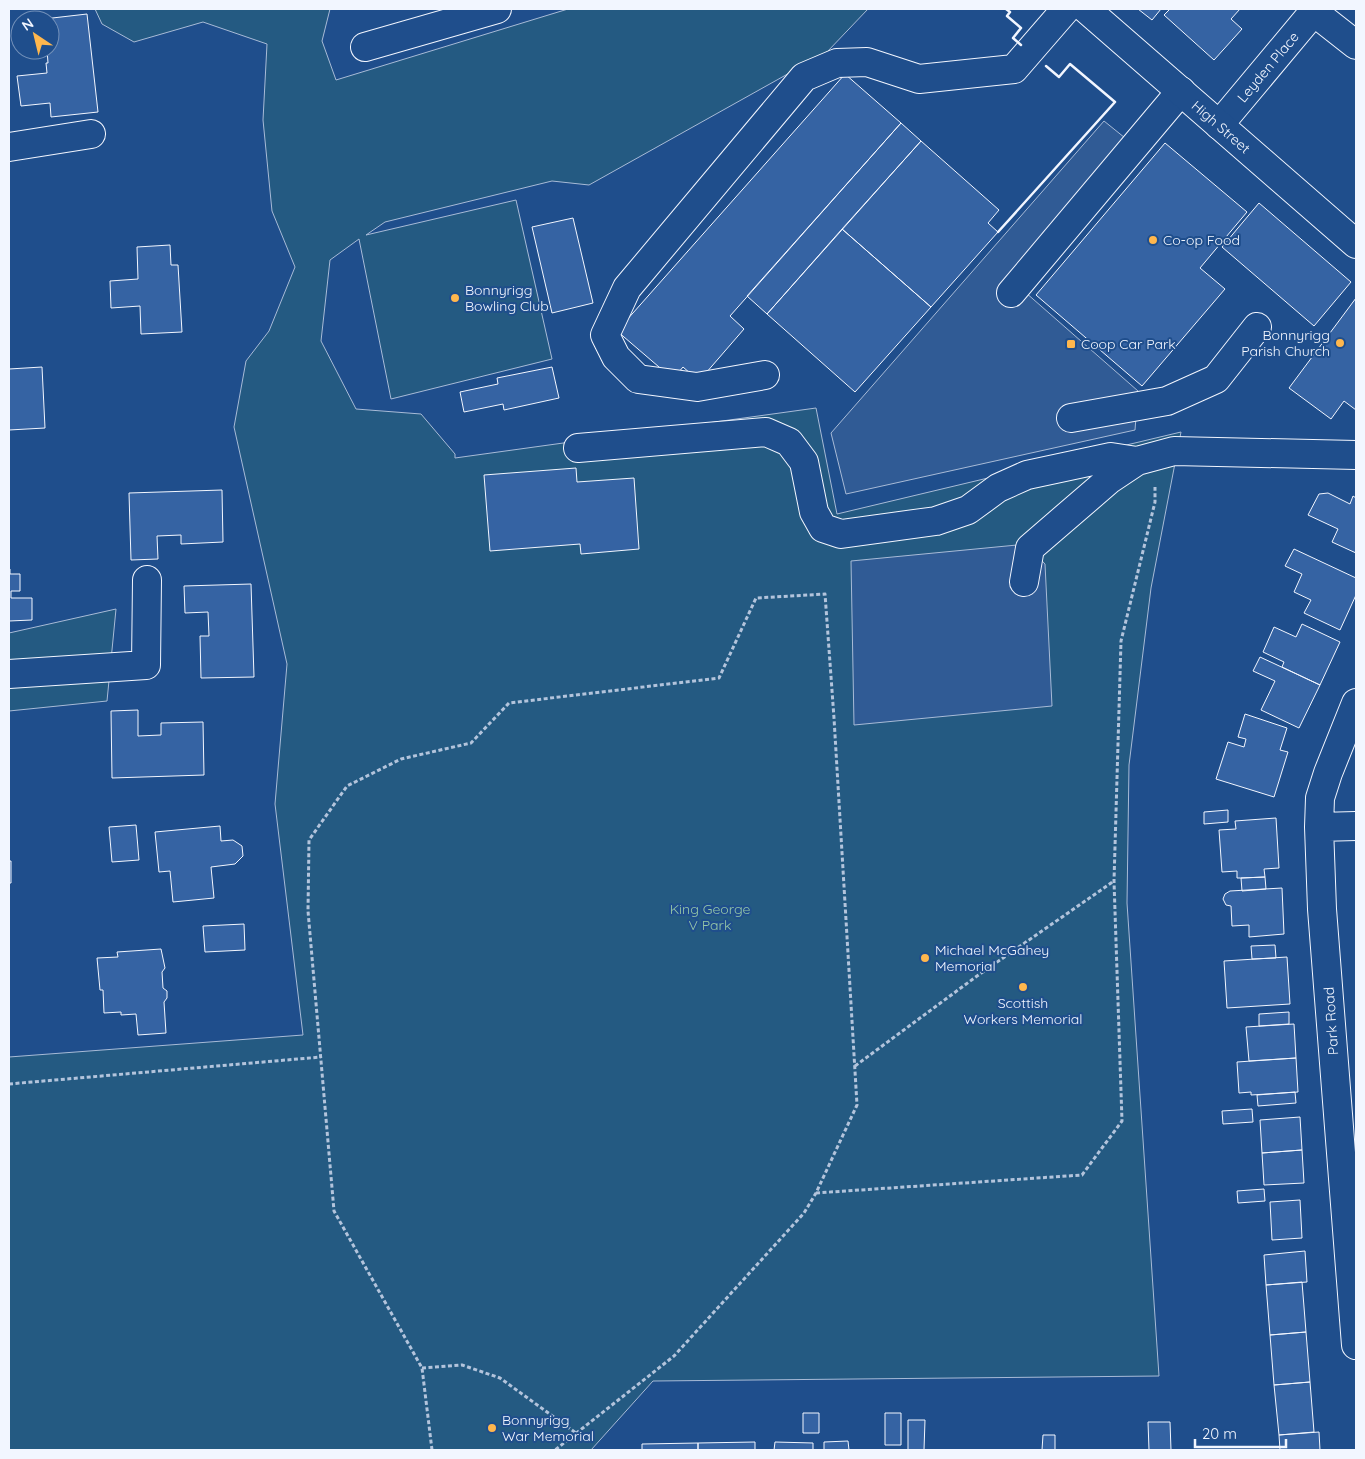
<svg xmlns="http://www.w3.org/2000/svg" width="1365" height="1459" viewBox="0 0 1365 1459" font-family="Quicksand,sans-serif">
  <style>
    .green { fill: #245a82; stroke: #a8bbd7 }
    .parking { fill: #305b95; stroke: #a8bbd7 }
    .building { fill: #3563a3; stroke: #f2f6ff }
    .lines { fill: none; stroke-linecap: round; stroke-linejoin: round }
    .minor-casing { stroke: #f2f6ff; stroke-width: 30 }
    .major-casing { stroke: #f2f6ff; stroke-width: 30 }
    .path { stroke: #b3c4dc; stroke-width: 3; stroke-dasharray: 4 2.5; stroke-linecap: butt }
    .minor { stroke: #1f4e8c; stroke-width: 28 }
    .major { stroke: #1f4e8c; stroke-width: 28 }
    .wall { stroke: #f2f6ff; stroke-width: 2.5 }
    .poi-dot { fill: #ffb74d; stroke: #1f4e8c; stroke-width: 2 }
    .labels { text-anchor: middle; stroke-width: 4; stroke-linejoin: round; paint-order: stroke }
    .street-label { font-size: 14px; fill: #f2f6ff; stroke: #1f4e8c }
    .poi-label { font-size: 14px; fill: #f2f6ff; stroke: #1f4e8c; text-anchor: start }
    .park-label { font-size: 14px; fill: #97c8a6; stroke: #1f4e8c }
  </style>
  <rect width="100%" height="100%" fill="#1f4e8c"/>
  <!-- green -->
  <path class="green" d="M95,9H330L322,41L336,80L568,9H868L827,52L589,185L552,181L385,222L366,235L516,200L552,359L391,399L359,239L330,260L321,341L356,409L421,414L455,454V458L816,408L837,514L1181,432L1151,588L1129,765L1127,903L1159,1376L653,1381L591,1450H9V1057L303,1035L275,804L287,664L234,427L246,361L269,331L295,267L272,211L263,120L267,44L203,22L134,42L102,24Z
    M116,609L107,701L9,711V633Z"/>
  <!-- parking -->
  <path class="parking" d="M1104,121L1135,146L1017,285L1138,391L1135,430L846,494L831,433Z
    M1017,545L1030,548L1045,564L1052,706L854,725L851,561Z"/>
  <!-- building -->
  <path class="building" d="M1138,9H1161L1152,20Z
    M1170,9H1240L1231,19L1242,29L1214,60L1164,15Z
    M87,14L98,112L51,117L50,103L21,106L17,76L47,73L46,63H48L47,50H50V20H35Z
    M845,74L901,123L730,316L744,329L699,381L683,367L673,379L617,331Z
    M901,123L921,141L767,314L747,296Z
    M921,141L999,210L988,223L998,232L931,307L842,229Z
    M1165,143L1247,212L1200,268L1225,289L1142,386L1036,295Z
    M1259,203L1351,282L1314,326L1222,247Z
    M573,218L593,303L552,313L532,227Z
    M842,229L931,307L855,392L767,314Z
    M170,245L171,265H178L182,332L141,334L140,306L111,308L110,281L138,279L137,247Z
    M1356,298V410L1344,401L1331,419L1289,388Z
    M42,367L45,428L9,430V369Z
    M552,367L559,398L504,410L503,404L464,412L460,392L498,384L497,378Z
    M576,468L577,482L634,478L639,549L581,554L580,544L490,551L484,475Z
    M222,490L223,542L181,544V535L157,536L158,559L131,560L129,493Z
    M1328,493L1350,504L1353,496L1356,498V553L1332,542L1338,529L1308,515L1319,494Z
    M1294,549L1356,578V595L1340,630L1304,613L1311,600L1294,592L1302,574L1285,566Z
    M9,569H10V574H20V591H11V598H32V620L9,621Z
    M251,584L254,677L201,678L200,636H209L208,612L185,613L184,586Z
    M1302,624L1340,642L1320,685L1282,667L1284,662L1263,652L1274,627L1296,637Z
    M1260,657L1320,685L1299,728L1261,710L1275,681L1253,671Z
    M138,710V736L161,735V723L203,722L204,775L112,778L111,711Z
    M1245,714L1287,728L1280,750L1288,752L1274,797L1216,779L1228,742L1244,747L1246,739L1238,737Z
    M1228,810V822L1204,824V812Z
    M1276,818L1279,868L1264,869L1265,877L1241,878H1237V871L1222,872L1219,830L1236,829L1235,821Z
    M136,825L139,860L112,862L109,827Z
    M220,826L221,841L233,840L242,846L243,856L235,864L211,867L214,898L173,902L170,871L159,872L155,832Z
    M9,861H11V883H9Z
    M1265,877L1266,889L1242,891L1241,878Z
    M1282,888L1284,934L1249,937V925L1232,926L1231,906L1226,905L1223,899L1225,894L1230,891Z
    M244,924L245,950L205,952L203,926Z
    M1275,945L1276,958L1252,959L1251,946Z
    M161,949L165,968L162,972L163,988L167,991V998L164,1002L166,1033L138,1035L136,1014L121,1015V1012L104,1013L103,990H100L97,958L118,957L117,952Z
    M1287,957L1290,1004L1227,1008L1224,961Z
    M1289,1012V1024L1259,1026V1014Z
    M1294,1024L1296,1058L1249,1061L1246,1027Z
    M1296,1058L1298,1092L1251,1095V1092L1239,1093L1237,1062Z
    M1295,1092L1296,1103L1258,1106L1257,1095Z
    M1252,1109L1253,1122L1223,1124L1222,1111Z
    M1300,1117L1302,1150L1262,1153L1260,1120Z
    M1302,1150L1304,1183L1264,1185L1262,1153Z
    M1264,1189L1265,1201L1238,1203L1237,1191Z
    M1300,1200L1302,1238L1272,1240L1270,1202Z
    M1305,1251L1307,1282L1266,1285L1264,1255Z
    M1302,1282L1306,1332L1270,1335L1266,1285Z
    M1306,1332L1310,1382L1274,1385L1270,1335Z
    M1310,1382L1314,1432L1279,1435L1274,1385Z
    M803,1413H819V1433H803Z
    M885,1413H901V1445H885Z
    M908,1420H925L924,1450H908Z
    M1148,1422H1170L1171,1450H1149Z
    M1319,1432L1320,1450H1280L1279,1435Z
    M1043,1435H1055V1450H1042Z
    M848,1441L849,1450H824V1442Z
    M755,1442V1450H698V1443Z
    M775,1442L813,1443V1450H774Z
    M698,1443V1450H642V1444Z"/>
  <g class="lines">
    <!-- minor casing -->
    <g class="minor-casing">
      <path id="minor" d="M1314,12L1356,45
        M365,47L497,9
        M1219,125L1316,9
        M9,147L91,134
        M1011,293L1181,91
        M765,375L697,387L638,379L616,357L605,335L627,288L804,77L837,63L867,62L919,79L1014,69L1066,9
        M1071,418L1167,401L1216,379L1257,327
        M578,448L766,432L789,442L804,462L814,512L823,528L841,534L936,521L968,510L998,488L1027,475L1111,457L1137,461
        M1024,582L1030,548L1110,479L1137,461L1174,451L1356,455
        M9,674L146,665L147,580
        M1356,703L1328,773L1320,798L1319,827L1322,909L1356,1345
        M1319,827L1356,826"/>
    </g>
    <!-- major casing -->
    <g class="major-casing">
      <path id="major" d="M1086,9L1356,244"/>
    </g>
    <!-- path -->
    <path class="path" d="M855,1066L977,976L1114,881
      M9,1084L321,1057
      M816,1193L1082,1175L1122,1121L1114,881L1121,641L1155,502V487
      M422,1368L462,1365L500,1378L576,1433
      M432,1450L422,1368L334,1211L308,911L309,840L347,786L401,759L471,743L509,703L719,678L756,598L825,594L834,718L857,1105L816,1193L804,1213L674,1356L555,1450"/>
    <!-- minor -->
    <use href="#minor" class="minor"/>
    <!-- major -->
    <use href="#major" class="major"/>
    <!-- wall -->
    <path class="wall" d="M1006,9L1010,12L1007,16L1021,28L1013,38L1021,45
      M998,232L1115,102L1070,64L1059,77L1046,66"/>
  </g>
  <!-- markers -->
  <g class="poi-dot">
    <circle cx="1153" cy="240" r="5"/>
    <circle cx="455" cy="298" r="5"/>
    <circle cx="1340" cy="343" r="5"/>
    <rect x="1066" y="339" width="10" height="10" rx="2.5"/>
    <circle cx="925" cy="958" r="5"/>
    <circle cx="1023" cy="987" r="5"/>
    <circle cx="492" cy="1428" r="5"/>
  </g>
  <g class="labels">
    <!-- street labels -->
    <g class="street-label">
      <text transform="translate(1268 67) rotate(-50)" y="5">Leyden Place</text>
      <text transform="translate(1221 127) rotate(41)" y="5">High Street</text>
      <text transform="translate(1331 1021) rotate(-94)" y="5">Park Road</text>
    </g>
    <!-- poi labels -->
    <g class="poi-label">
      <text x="1163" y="245">Co-op Food</text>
      <text x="465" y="295">Bonnyrigg<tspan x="465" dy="16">Bowling Club</tspan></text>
      <text x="1330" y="340" text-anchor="end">Bonnyrigg<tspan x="1330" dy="16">Parish Church</tspan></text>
      <text x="1081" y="349">Coop Car Park</text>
      <text x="935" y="955">Michael McGahey<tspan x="935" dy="16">Memorial</tspan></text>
      <text x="1023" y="1008" text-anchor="middle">Scottish<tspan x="1023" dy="16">Workers Memorial</tspan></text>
      <text x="502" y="1425">Bonnyrigg<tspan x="502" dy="16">War Memorial</tspan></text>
    </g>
    <!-- park labels -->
    <g class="park-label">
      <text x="710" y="914">King George<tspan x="710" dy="16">V Park</tspan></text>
    </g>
  </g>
  <!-- border -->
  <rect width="1365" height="1459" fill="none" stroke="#f2f6ff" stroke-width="20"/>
  <!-- north arrow -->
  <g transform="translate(35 35) rotate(325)"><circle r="24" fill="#1f4e8c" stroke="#7391ba"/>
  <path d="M0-4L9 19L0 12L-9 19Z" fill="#ffb74d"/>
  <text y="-8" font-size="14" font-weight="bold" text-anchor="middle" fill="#f2f6ff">N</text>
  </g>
  <!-- scale -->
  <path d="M1195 1439v8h91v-8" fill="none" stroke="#f2f6ff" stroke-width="2.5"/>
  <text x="1202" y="1439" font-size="15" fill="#f2f6ff" stroke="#1f4e8c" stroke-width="4" paint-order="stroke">20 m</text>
</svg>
